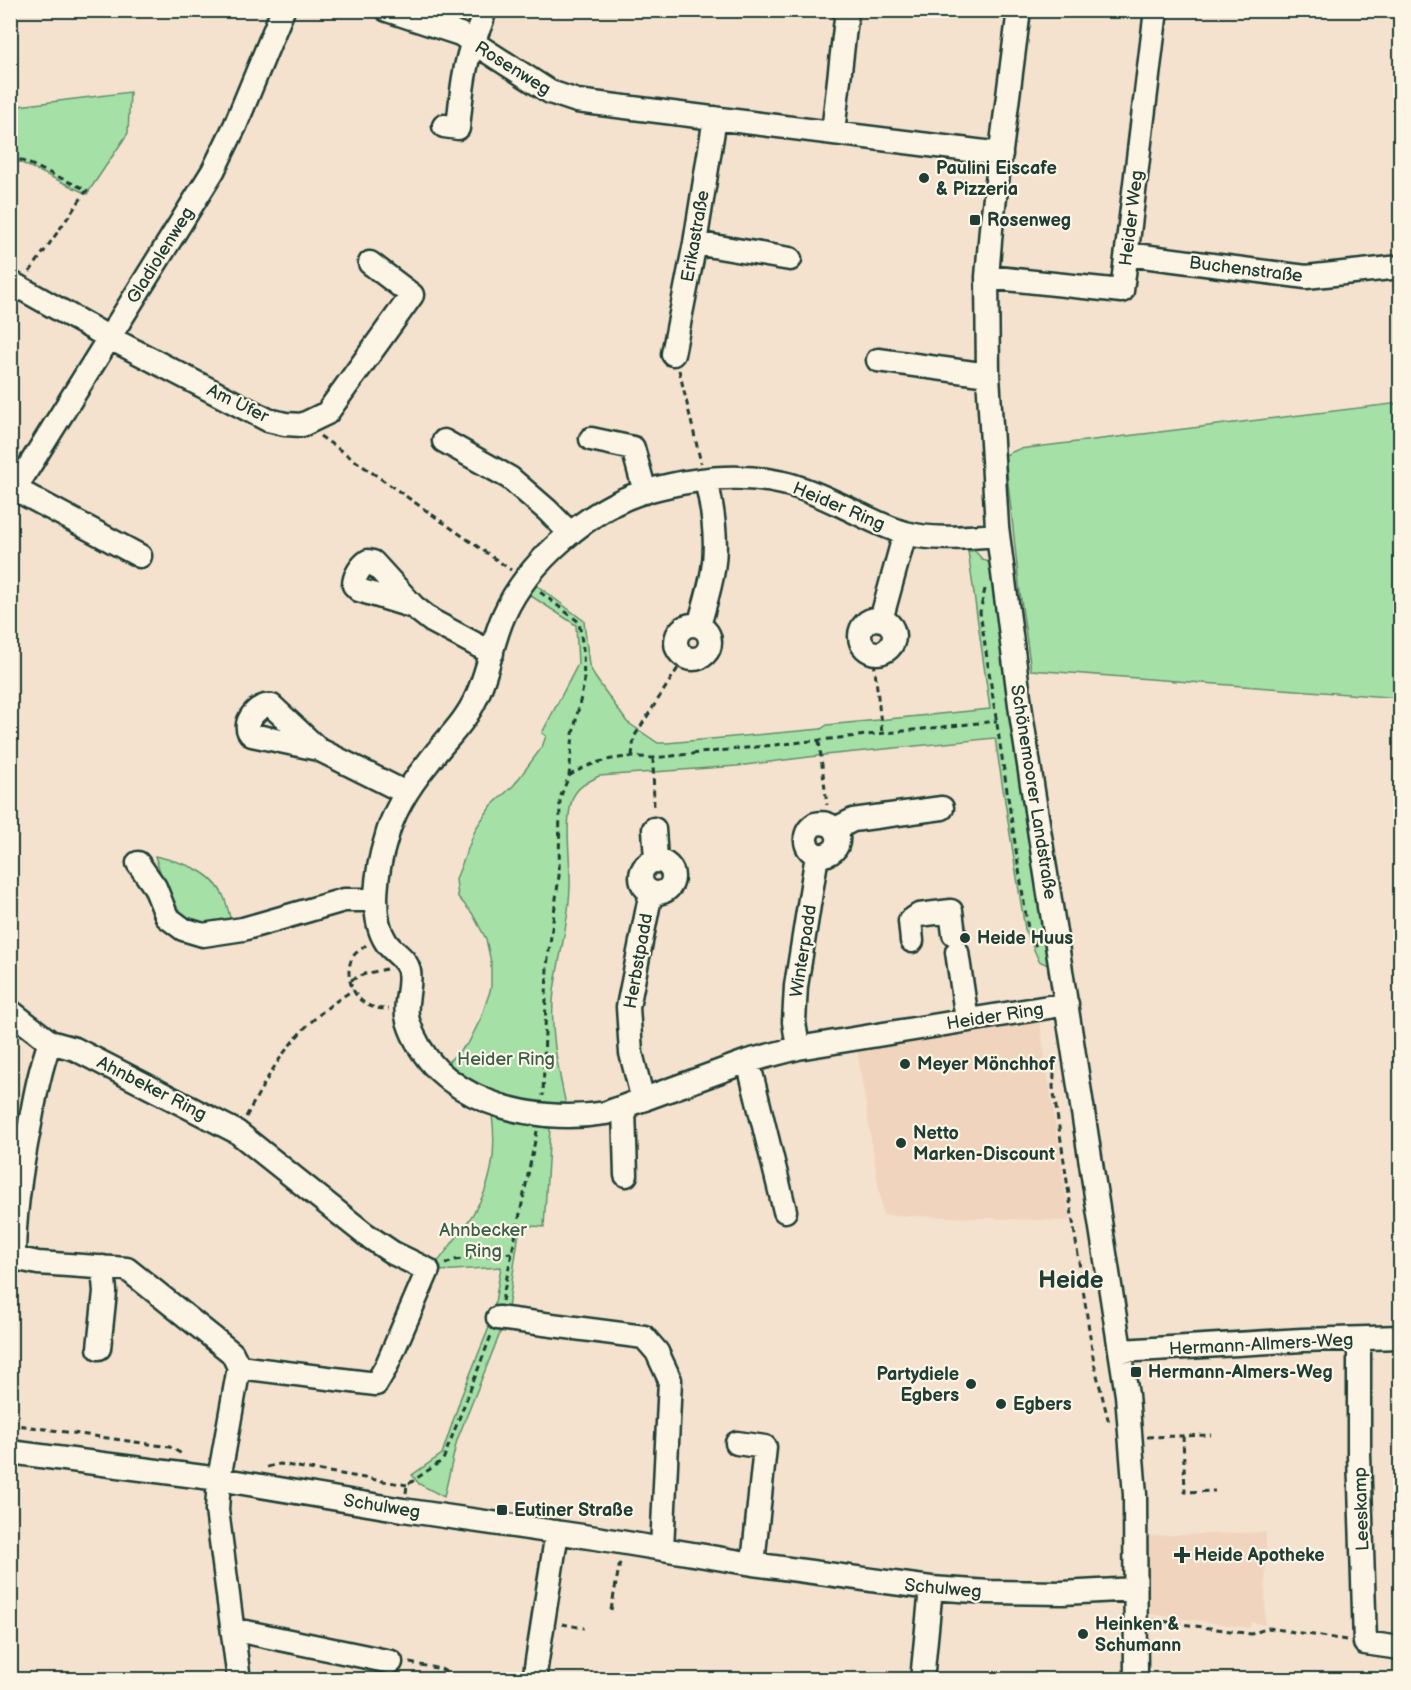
<svg xmlns="http://www.w3.org/2000/svg" width="1411" height="1690" viewBox="0 0 1411 1690" font-family="'Balsamiq Sans',sans-serif">
  <style>
    .built { fill: #f0d4be }
    .green { fill: #a5e0a6; stroke: #628e6d; stroke-width: 1.5 }
    .lines { fill: none; stroke-linecap: round; stroke-linejoin: round }
    .minor-casing { stroke: #1f3d34; stroke-width: 27 }
    .path { stroke: #1f3d34; stroke-width: 3; stroke-dasharray: 6 4.5; stroke-linecap: butt }
    .minor { stroke: #fcf5e5; stroke-width: 22 }
    .poi-dot { fill: #1f3d34; stroke: #fcf5e5; stroke-width: 2 }
    .labels { text-anchor: middle; stroke-width: 4.5; stroke-linejoin: round; paint-order: stroke }
    .street-label { font-size: 18px; fill: #1f3d34; stroke: #fcf5e5 }
    .poi-label { font-size: 18px; font-weight: bold; fill: #1f3d34; stroke: #fcf5e5; text-anchor: start }
    .park-label { font-size: 18px; fill: #3a5e4b; stroke: #fcf5e5 }
    .district-label { font-size: 24px; font-weight: bold; fill: #1f3d34; stroke: #fcf5e5 }
  </style>
  <rect width="100%" height="100%" fill="#f5e2ce"/>
  <filter id="ink" filterUnits="userSpaceOnUse"><feTurbulence type="fractalNoise" baseFrequency=".0167" numOctaves="2"/><feDisplacementMap in="SourceGraphic" scale="12" xChannelSelector="R" yChannelSelector="G"/><feConvolveMatrix kernelMatrix="1 2 1 2 8 2 1 2 1" color-interpolation-filters="sRGB"/></filter>
  <g filter="url(#ink)">
    <!-- built -->
    <path class="built" d="M1030,1022L1040,1023L1070,1221L883,1215L857,1050Z
      M1266,1532L1265,1625L1251,1622L1250,1628L1150,1614L1148,1536Z"/>
    <!-- green -->
    <path class="green" d="M130,92L128,133L87,194L11,158V107Z
      M1400,403V698L1031,670L1020,593L1005,455L1019,449Z
      M968,551H975L982,559L992,564L1052,967L1039,961L1025,929L995,738L825,755L737,766L599,776C588,782 576,787 572,800C564,827 571,859 570,887C569,922 559,956 554,991C549,1029 558,1068 566,1105L524,1100L516,1101L482,1091L453,1073L448,1062L469,1042L481,1018L491,988V962L486,939L472,913L458,897L456,879L476,828L491,806L514,785L542,747L546,736L542,733L578,664L576,625L528,594L535,584L584,621L589,665L595,677L627,722L658,743H667L821,729L827,725L990,709Z
      M155,856C181,862 210,869 223,895C227,903 229,914 231,922L207,930L175,919Z
      M492,1115L514,1123L550,1128L544,1227L520,1225L507,1316L457,1440L444,1497L419,1484L412,1475L442,1454L461,1397L492,1320L501,1267L439,1271L437,1263C477,1211 501,1184 492,1115Z"/>
    <g class="lines">
      <!-- minor casing -->
      <g class="minor-casing">
        <path id="minor" d="M387,10L460,34L550,92L577,101L1001,154
          M1019,10L991,229L987,277L988,375L997,527L1022,720L1127,1395L1135,1495L1136,1680
          M444,126L458,128C461,100 463,69 473,42C477,31 483,23 484,10
          M833,132L847,10
          M695,243L790,259
          M1127,254L1306,277L1400,267
          M987,277L1122,291L1156,10
          M10,282L108,337L268,420L285,424L302,425L327,413L412,295L370,263
          M673,354L695,243L715,118
          M878,360L988,375
          M591,439L633,448L645,492
          M444,441L510,478L547,510L569,532
          M10,486L15,489L213,171L235,126L283,10
          M15,489L140,556
          M998,535C967,537 935,541 905,533C880,526 859,513 836,503C819,495 801,487 783,483C739,473 690,479 647,491C592,506 527,563 504,615C492,641 489,671 476,698C465,723 444,741 428,763C410,785 393,811 386,839C377,868 369,916 386,942C393,953 406,957 409,971C412,988 403,1004 408,1021C433,1101 531,1125 606,1113L748,1061L798,1048L1067,1004
          M414,607L359,590L354,585C354,576 361,566 368,561L373,562L414,607L432,621L492,653
          M860 636a17 17 0 1 1 34 0a17 17 0 1 1-34 0Z
          M881,620L905,533
          M676 642a17 17 0 1 1 34 0a17 17 0 1 1-34 0Z
          M699,626C704,607 710,589 713,570C718,540 713,509 706,480
          M318,749L252,735C239,725 259,702 272,706L318,749L406,793
          M654,829L656,860
          M835,829L853,820L942,808
          M641 877a16 16 0 1 1 32 0a16 16 0 1 1-32 0Z
          M138,863L155,887L167,917L183,929L203,935L243,929L344,900H376
          M912,941L910,921L919,915L951,911L954,934
          M957,952L967,1020
          M10,1011L50,1042
          M798,1048L794,1022L796,986L817,855C803,848 802,833 815,824C844,817 847,858 817,855
          M748,1061L785,1211
          M643,1100L631,1053L628,1007L651,892
          M624,1108L626,1175
          M498,1318L644,1337L657,1352L670,1380L662,1549
          M1359,1339V1454L1365,1643L1400,1648
          M99,1348L105,1292L103,1267
          M1121,1351L1302,1340L1400,1337
          M239,1367L232,1353L127,1269L38,1263L14,1258C14,1213 21,1168 30,1124C35,1096 40,1069 50,1042L75,1049L237,1132L365,1234L393,1253L428,1270L386,1367L376,1384L239,1367L219,1479L217,1510L239,1680
          M737,1443L765,1447L753,1564
          M10,1452L219,1479L403,1510L596,1538L753,1564L931,1588L989,1592L1063,1593L1135,1589
          M233,1633L246,1632L391,1662
          M534,1680L557,1532
          M922,1680L931,1588"/>
      </g>
      <!-- path -->
      <path class="path" d="M10,155L87,190L29,273
        M679,370L701,463
        M320,436L511,570
        M985,589L980,612L1028,929L1037,949
        M540,592L579,622L583,649L584,683L573,734L569,776L560,798L559,876L547,966L543,1096
        M873,652L882,733
        M819,741L827,805
        M632,756L634,737L685,657
        M653,758L654,810
        M569,776C595,759 623,755 653,758L997,721
        M366,945C363,948 358,951 355,954C343,968 350,995 366,1004C373,1008 380,1009 389,1009
        M351,980L365,974L386,969
        M1055,1063L1053,1087L1094,1363L1109,1423
        M246,1117C276,1060 297,1025 353,990
        M445,1264L455,1260L511,1253
        M502,1301L537,1131
        M10,1424L170,1447L182,1454
        M1183,1435L1185,1492L1215,1491
        M1147,1437L1211,1435
        M267,1467L280,1464L407,1485
        M406,1493L407,1485L443,1460L492,1333
        M611,1610L620,1562
        M1154,1620L1251,1634L1269,1628L1346,1640
        M562,1624L584,1628
        M410,1663L441,1669L462,1680"/>
      <!-- minor -->
      <use href="#minor" class="minor"/>
    </g>
  </g>
  <!-- markers -->
  <g class="poi-dot">
    <circle cx="924" cy="178" r="6"/>
    <rect x="969" y="214" width="12" height="12" rx="3"/>
    <circle cx="965" cy="938" r="6"/>
    <circle cx="905" cy="1064" r="6"/>
    <circle cx="901" cy="1143" r="6"/>
    <rect x="1130" y="1366" width="12" height="12" rx="3"/>
    <circle cx="971" cy="1384" r="6"/>
    <circle cx="1001" cy="1404" r="6"/>
    <rect x="496" y="1504" width="12" height="12" rx="3"/>
    <path d="M1179 1546h6v6h6v6h-6v6h-6v-6h-6v-6h6z"/>
    <circle cx="1083" cy="1634" r="6"/>
  </g>
  <g class="labels">
    <!-- street labels -->
    <g class="street-label">
      <text transform="translate(513 68) rotate(32)" y="6">Rosenweg</text>
      <text transform="translate(1131 218) rotate(-83)" y="6">Heider Weg</text>
      <text transform="translate(695 236) rotate(-80)" y="6">Erikastraße</text>
      <text transform="translate(160 255) rotate(-58)" y="6">Gladiolenweg</text>
      <text transform="translate(1246 269) rotate(7)" y="6">Buchenstraße</text>
      <text transform="translate(238 403) rotate(26)" y="6">Am Ufer</text>
      <text transform="translate(839 506) rotate(23)" y="6">Heider Ring</text>
      <text transform="translate(1034 792) rotate(81)" y="6">Schönemoorer Landstraße</text>
      <text transform="translate(803 951) rotate(-81)" y="6">Winterpadd</text>
      <text transform="translate(638 961) rotate(-80)" y="6">Herbstpadd</text>
      <text transform="translate(995 1016) rotate(-9)" y="6">Heider Ring</text>
      <text transform="translate(152 1088) rotate(27)" y="6">Ahnbeker Ring</text>
      <text transform="translate(1261 1344) rotate(-3)" y="6">Hermann-Allmers-Weg</text>
      <text transform="translate(382 1506) rotate(9)" y="6">Schulweg</text>
      <text transform="translate(1361 1509) rotate(-92)" y="6">Leeskamp</text>
      <text transform="translate(943 1588) rotate(5)" y="6">Schulweg</text>
    </g>
    <!-- poi labels -->
    <g class="poi-label">
      <text x="936" y="174">Paulini Eiscafe<tspan x="936" dy="21">&amp; Pizzeria</tspan></text>
      <text x="987" y="226">Rosenweg</text>
      <text x="977" y="944">Heide Huus</text>
      <text x="917" y="1070">Meyer Mönchhof</text>
      <text x="913" y="1139">Netto<tspan x="913" dy="21">Marken-Discount</tspan></text>
      <text x="1148" y="1378">Hermann-Almers-Weg</text>
      <text x="959" y="1380" text-anchor="end">Partydiele<tspan x="959" dy="21">Egbers</tspan></text>
      <text x="1013" y="1410">Egbers</text>
      <text x="514" y="1516">Eutiner Straße</text>
      <text x="1194" y="1561">Heide Apotheke</text>
      <text x="1095" y="1630">Heinken &amp;<tspan x="1095" dy="21">Schumann</tspan></text>
    </g>
    <!-- park labels -->
    <g class="park-label">
      <text x="506" y="1065">Heider Ring</text>
      <text x="483" y="1236">Ahnbecker<tspan x="483" dy="21">Ring</tspan></text>
    </g>
    <!-- district labels -->
    <g class="district-label">
      <text x="1071" y="1288">Heide</text>
    </g>
  </g>
  <!-- margin -->
  <rect width="1411" height="1690" fill="none" stroke="#fcf5e5" stroke-width="36"/>
  <rect x="18" y="18" width="1375" height="1654" fill="none" stroke="#1f3d34" stroke-width="2" filter="url(#ink)"/>
</svg>
